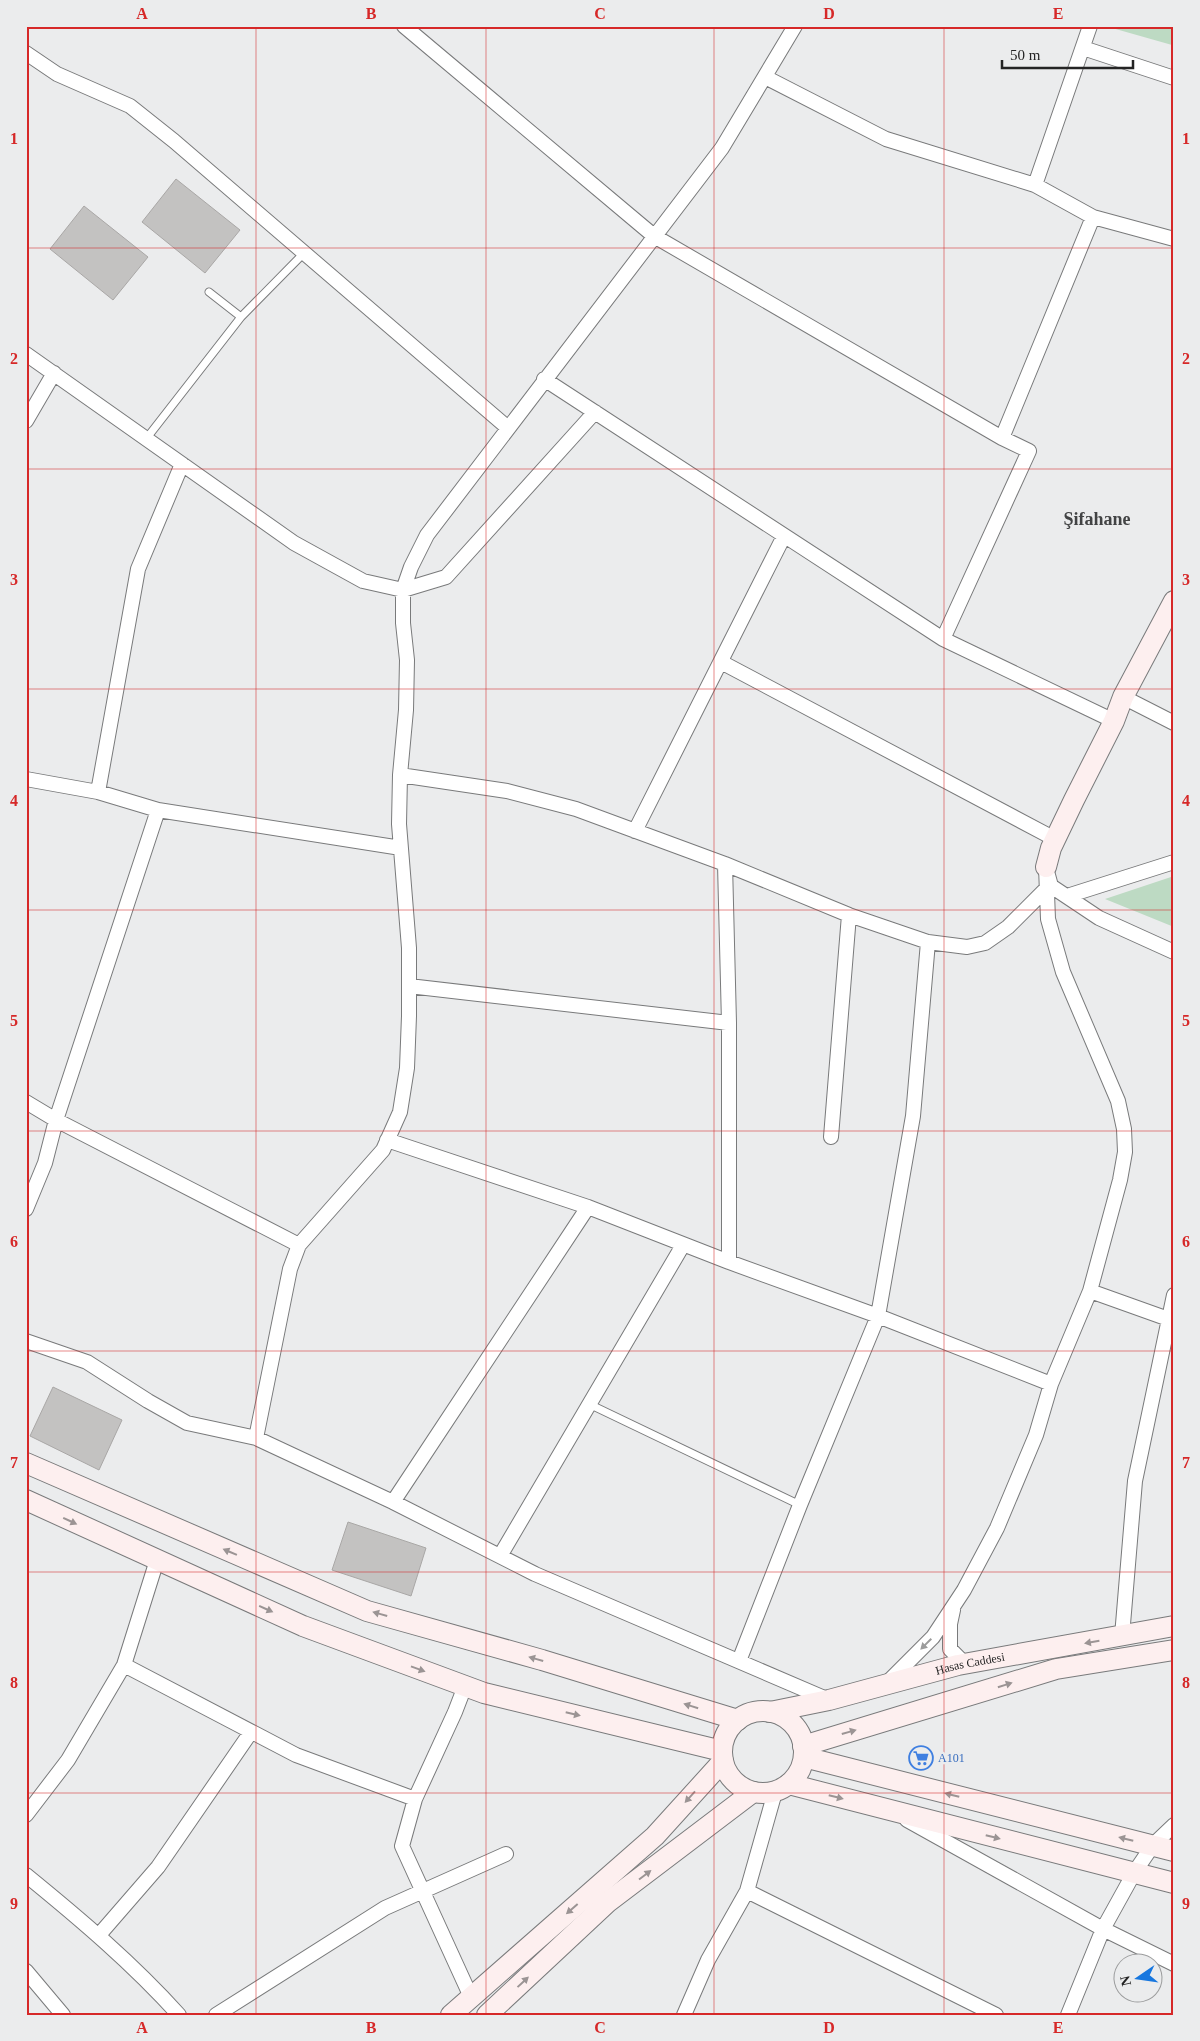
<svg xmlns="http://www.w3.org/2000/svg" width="1200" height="2041" viewBox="0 0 1200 2041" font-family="Georgia,serif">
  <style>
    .green { fill: #bddac3 }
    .building { fill: #c3c2c1; stroke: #a9a7a6 }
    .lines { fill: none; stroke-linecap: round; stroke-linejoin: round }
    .lane-casing { stroke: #797a7b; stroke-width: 9 }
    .street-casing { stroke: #797a7b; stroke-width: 16 }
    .secondary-casing { stroke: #797a7b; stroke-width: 22 }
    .lane { stroke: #fff; stroke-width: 7 }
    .street { stroke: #fff; stroke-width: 14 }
    .secondary { stroke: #fdefef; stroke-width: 20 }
    .oneway { fill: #9b9494 }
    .oneway2 { fill: #9c9c9c }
    .grid { fill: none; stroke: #d62828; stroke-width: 1; stroke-opacity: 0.55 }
    .labels { text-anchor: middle; stroke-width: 4.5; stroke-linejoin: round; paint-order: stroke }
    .street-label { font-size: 12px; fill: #242424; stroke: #ebeced }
    .shop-label { font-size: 12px; fill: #366cbe; stroke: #ebeced; text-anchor: start }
    .district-label { font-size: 18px; font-weight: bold; fill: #424344; stroke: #ebeced }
    .neatline { fill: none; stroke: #d62828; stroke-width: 2 }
    .grid-label { font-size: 16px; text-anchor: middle; font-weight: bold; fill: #d62828 }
  </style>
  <rect width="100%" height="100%" fill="#ebeced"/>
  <!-- green -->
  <path class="green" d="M1105,26H1174L1172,45Z
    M1174,876V927L1105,899Z"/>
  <!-- building -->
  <path class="building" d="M176,179L240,230L205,273L142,222Z
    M84,206L148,257L113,300L50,249Z
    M53,1387L122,1420L99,1470L30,1436Z
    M348,1522L426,1548L411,1596L332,1570Z"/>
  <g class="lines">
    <!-- lane casing -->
    <g class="lane-casing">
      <path id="lane" d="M209,292L241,317
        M146,439L241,317L304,253
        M589,1404L800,1505"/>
    </g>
    <!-- street casing -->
    <g class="street-casing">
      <path id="street" d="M404,26L654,236L1002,438L1029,451L943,639
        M1083,48L1174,78
        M26,53L57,74L130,106L174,141L508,428
        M765,77L886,139L1035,185L1093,217L1174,239
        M1035,185L1090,26
        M26,354L294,543L363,581L403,590L446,577L595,412
        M544,379L943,639L1114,721
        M26,421L54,373
        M1002,438L1093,217
        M721,662L1055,839
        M1123,697L1174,723
        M400,775L507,791L576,809L725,864L849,915L928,942L967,947L985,943L1008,927L1047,888
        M26,779L98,792L158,810L401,848
        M98,792L138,569L182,464
        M635,831L784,536
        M725,864L729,1023V1262
        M1048,875L1051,886L1099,918L1174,952
        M1067,896L1174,862
        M409,986L729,1023
        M26,1102L56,1120L299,1245
        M831,1137L849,915
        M387,1140L588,1207L729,1262L878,1316L1051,1384
        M26,1209L45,1163L56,1120L158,810
        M1090,1291L1174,1321
        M26,1341L87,1362L148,1401L187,1423L256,1438L393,1502L535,1574L829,1700
        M256,1438L290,1269L299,1245L383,1150L400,1112L407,1068L409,1016V948L399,824L400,775L406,710L407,660L403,623V590L411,567L427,535L722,148L795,26
        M393,1502L588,1207
        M500,1556L683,1245
        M953,1610L950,1624V1649L961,1660L971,1662
        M1122,1636L1135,1481L1174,1295
        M739,1661L800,1505L878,1316L913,1116L928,942
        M124,1665L296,1755L415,1799
        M886,1684L933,1637L964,1590L997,1528L1036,1435L1051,1384L1090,1291L1120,1180L1125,1152L1124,1129L1118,1101L1063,972L1048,919L1046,867
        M465,1686L455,1712L415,1799L402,1846L471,1997
        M26,1815L68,1760L124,1665L157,1560
        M907,1820L1103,1929L1068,2015
        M1174,1825L1153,1845L1134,1873L1103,1929L1174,1964
        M26,1875C80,1919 132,1963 179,2015
        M747,1891L996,2015
        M99,1935L158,1867L251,1732
        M26,1971L63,2015
        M216,2015L385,1908L506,1854
        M684,2015L708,1960L747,1891L775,1792"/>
    </g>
    <!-- secondary casing -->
    <g class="secondary-casing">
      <g id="secondary">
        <path d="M1046,867L1051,848L1074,800L1114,721L1123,697L1174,601"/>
        <path d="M26,1463L367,1611L542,1660L738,1720"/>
        <path d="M26,1500L303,1626L484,1693L722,1751"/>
        <circle cx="763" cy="1752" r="41"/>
        <path id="s1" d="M770,1712L829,1700L958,1665L1174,1626"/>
        <path d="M803,1746L1056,1669L1174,1650"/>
        <path d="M804,1757L1174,1851"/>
        <path d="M789,1784L1174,1883"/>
        <path d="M451,2015L655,1836L723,1761"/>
        <path d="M487,2015L608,1902L753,1792"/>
      </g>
    </g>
    <!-- lane -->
    <use href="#lane" class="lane"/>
    <!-- street -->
    <use href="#street" class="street"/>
    <!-- secondary -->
    <use href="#secondary" class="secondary"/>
  </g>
  <!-- one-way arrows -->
  <defs><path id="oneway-solid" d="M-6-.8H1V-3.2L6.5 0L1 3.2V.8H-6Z" transform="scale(1.25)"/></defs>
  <g class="oneway">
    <use href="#oneway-solid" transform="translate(70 1521) rotate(25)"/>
    <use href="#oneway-solid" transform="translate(230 1552) rotate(-157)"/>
    <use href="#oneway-solid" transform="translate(266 1609) rotate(24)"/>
    <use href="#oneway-solid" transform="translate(380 1614) rotate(-164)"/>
    <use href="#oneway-solid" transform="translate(1092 1642) rotate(170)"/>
    <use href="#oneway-solid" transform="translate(536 1659) rotate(-164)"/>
    <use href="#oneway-solid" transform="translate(418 1669) rotate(20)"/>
    <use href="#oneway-solid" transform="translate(1005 1685) rotate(-18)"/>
    <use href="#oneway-solid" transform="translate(691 1706) rotate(-163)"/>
    <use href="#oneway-solid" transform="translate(573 1714) rotate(13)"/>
    <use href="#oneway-solid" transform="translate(849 1732) rotate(-16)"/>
    <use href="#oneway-solid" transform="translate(952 1795) rotate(-166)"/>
    <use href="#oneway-solid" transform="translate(690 1797) rotate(132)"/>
    <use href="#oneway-solid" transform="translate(836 1797) rotate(14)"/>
    <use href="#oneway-solid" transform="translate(993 1837) rotate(14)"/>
    <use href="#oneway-solid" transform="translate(1126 1839) rotate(-166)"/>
    <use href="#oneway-solid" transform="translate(645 1875) rotate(-37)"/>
    <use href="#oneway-solid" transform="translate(572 1909) rotate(139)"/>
    <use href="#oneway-solid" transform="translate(523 1982) rotate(-43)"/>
  </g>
  <use class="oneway2" href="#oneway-solid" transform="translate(926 1644) rotate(135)"/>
  <!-- grid -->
  <path class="grid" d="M256,26V2015M486,26V2015M714,26V2015M944,26V2015M26,248H1174M26,469H1174M26,689H1174M26,910H1174M26,1131H1174M26,1351H1174M26,1572H1174M26,1793H1174"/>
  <!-- icons -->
  <defs>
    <g id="supermarket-ring" transform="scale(1.25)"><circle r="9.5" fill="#ebeced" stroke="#3f7fe0" stroke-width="1.5"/><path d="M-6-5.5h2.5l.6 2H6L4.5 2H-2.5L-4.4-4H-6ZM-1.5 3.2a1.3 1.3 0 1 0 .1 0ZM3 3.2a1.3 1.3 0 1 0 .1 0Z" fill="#3f7fe0"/></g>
  </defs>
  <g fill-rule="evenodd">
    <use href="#supermarket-ring" x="921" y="1758"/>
  </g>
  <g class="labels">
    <!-- street labels -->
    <g class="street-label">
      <text dy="4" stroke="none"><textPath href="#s1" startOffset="206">Hasas Caddesi</textPath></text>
    </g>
    <!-- shop labels -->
    <g class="shop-label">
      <text x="938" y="1762">A101</text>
    </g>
    <!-- district labels -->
    <g class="district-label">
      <text x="1097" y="525">Şifahane</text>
    </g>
  </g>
  <!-- border -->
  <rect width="1200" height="2041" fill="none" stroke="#ebeced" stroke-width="55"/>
  <!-- north arrow -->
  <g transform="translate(1138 1978) rotate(257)"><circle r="24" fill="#ebeced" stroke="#9b9c9d"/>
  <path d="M0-4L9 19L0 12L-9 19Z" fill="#1777df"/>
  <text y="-8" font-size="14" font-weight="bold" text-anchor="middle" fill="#242424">N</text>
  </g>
  <!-- scale -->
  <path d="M1002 60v8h131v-8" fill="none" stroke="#242424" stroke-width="2.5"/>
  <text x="1010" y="60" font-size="15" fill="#242424" stroke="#ebeced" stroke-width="4" paint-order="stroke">50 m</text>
  <rect x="28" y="28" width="1144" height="1986" class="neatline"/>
  <g class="grid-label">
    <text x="142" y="19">A</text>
    <text x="371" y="19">B</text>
    <text x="600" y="19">C</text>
    <text x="829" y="19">D</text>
    <text x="1058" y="19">E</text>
    <text x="14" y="144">1</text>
    <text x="1186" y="144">1</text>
    <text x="14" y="364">2</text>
    <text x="1186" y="364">2</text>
    <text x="14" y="585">3</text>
    <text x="1186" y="585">3</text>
    <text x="14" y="806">4</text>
    <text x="1186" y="806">4</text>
    <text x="14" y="1026">5</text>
    <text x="1186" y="1026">5</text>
    <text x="14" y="1247">6</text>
    <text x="1186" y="1247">6</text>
    <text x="14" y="1468">7</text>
    <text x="1186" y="1468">7</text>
    <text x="14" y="1688">8</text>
    <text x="1186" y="1688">8</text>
    <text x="14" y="1909">9</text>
    <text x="1186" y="1909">9</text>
    <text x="142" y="2033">A</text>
    <text x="371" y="2033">B</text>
    <text x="600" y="2033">C</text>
    <text x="829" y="2033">D</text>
    <text x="1058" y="2033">E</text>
  </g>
</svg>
